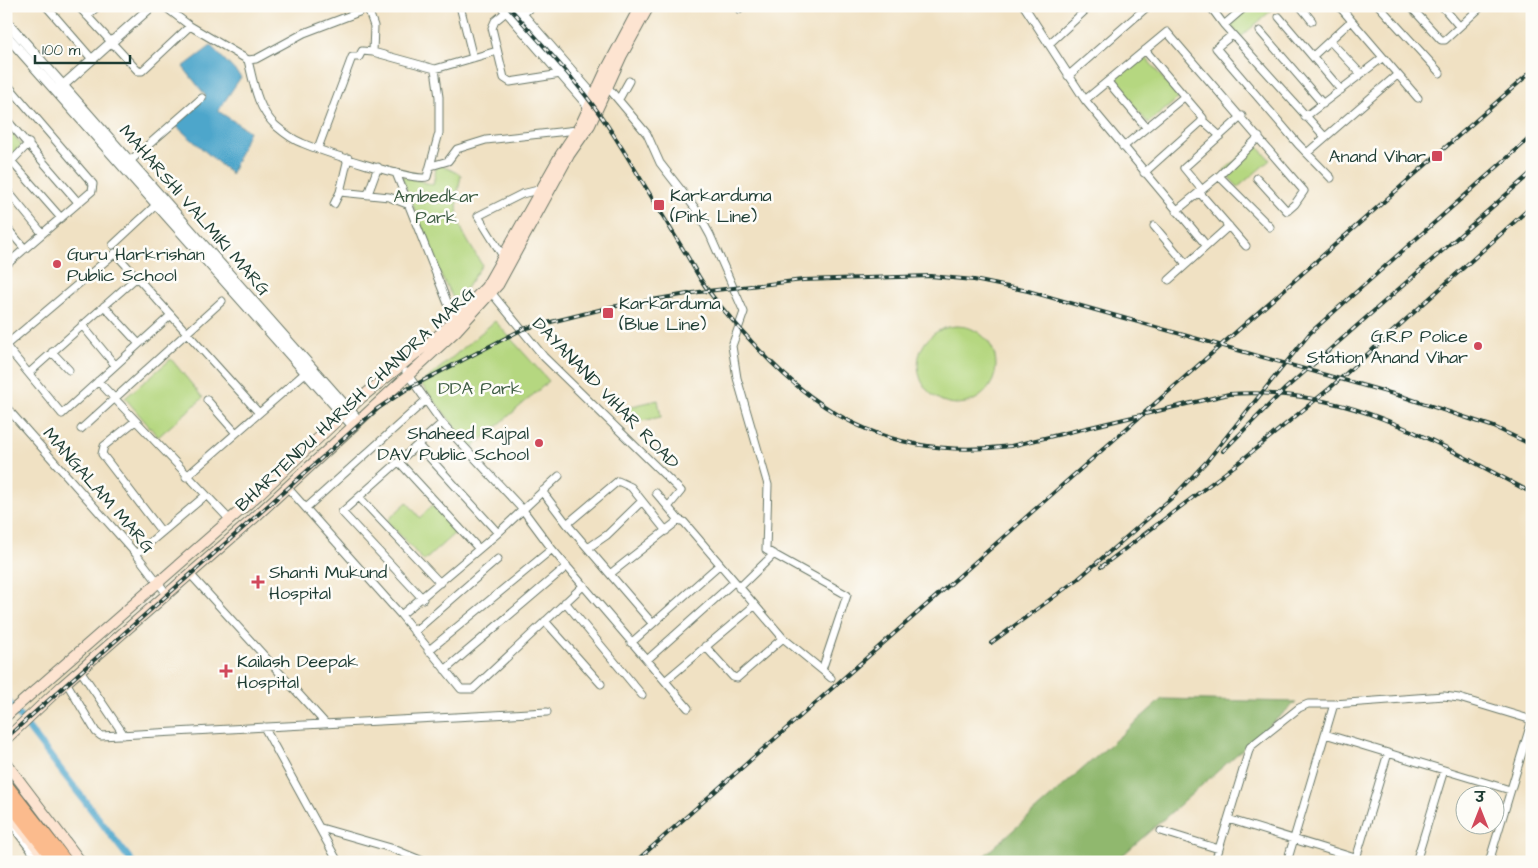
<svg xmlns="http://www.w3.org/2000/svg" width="1538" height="868" viewBox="0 0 1538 868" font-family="'Architects Daughter','Playpen Sans Deva',sans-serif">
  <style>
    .green { fill: #b5d780; stroke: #6a8a5a }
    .forest { fill: #90b86e; stroke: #587a51 }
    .water { fill: #4ea6cb; stroke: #367280 }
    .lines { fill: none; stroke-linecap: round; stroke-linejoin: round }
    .canal { stroke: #4ea6cb; stroke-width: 7 }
    .minor-casing { stroke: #687666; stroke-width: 9 }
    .tertiary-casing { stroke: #687666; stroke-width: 11 }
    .secondary-casing { stroke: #687666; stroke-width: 12 }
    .primary-casing { stroke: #687666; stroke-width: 14 }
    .minor { stroke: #fff; stroke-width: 7 }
    .tertiary { stroke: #fff; stroke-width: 9 }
    .secondary { stroke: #fde4d1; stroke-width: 10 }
    .primary { stroke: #fbbb8d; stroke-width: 11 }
    .rail-casing { stroke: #1f3d34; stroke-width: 4 }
    .rail { stroke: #fdfcf7; stroke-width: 2; stroke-dasharray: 5.5; stroke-linecap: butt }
    .poi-dot { fill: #d1495b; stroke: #fdfcf7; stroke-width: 2 }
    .labels { text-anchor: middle; stroke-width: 5; stroke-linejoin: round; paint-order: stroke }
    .poi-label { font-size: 18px; fill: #1f3d34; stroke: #fdfcf7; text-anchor: start }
    .park-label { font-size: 18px; fill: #3d5c43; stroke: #fdfcf7 }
    .street-label { font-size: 18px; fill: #1f3d34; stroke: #fdfcf7 }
  </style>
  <rect width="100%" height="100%" fill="#fdfcf7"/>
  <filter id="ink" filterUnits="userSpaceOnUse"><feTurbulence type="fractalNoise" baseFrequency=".02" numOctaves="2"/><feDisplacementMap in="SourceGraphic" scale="10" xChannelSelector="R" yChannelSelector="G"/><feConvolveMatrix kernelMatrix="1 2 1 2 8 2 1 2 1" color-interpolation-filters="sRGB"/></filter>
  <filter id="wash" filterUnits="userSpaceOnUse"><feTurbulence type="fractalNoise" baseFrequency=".0096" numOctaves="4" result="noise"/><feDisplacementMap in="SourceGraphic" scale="20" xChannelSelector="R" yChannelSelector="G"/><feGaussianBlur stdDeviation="1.12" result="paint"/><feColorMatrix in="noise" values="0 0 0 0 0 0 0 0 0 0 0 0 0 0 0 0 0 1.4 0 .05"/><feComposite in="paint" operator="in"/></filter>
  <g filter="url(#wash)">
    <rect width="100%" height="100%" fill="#f0e1c3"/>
    <!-- green -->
    <path class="green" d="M1248,6H1270L1273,9L1241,37L1229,24Z
      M1143,54L1179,98L1148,123L1112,80Z
      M6,126L22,145L6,159Z
      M1256,144L1270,160L1238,187L1223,171Z
      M437,163L461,175C452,221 459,226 482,265L456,303L442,278L402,178L404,176L433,185Z
      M495,321L549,381L472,448L421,384Z
      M918 365a39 39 0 1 1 78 0a39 39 0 1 1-78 0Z
      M171,359L203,398L158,437L125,398Z
      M658,400L661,417L632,423L628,407Z
      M407,502L420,518L432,505L456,532L424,561L387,521Z"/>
    <!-- forest -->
    <path class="forest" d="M1162,699L1296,702L1115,862H977Z"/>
    <!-- water -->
    <path class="water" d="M211,46L241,77L218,111L249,131L231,174L175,125L206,96L183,67Z"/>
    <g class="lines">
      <!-- canal -->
      <path class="canal" d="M6,699L132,862"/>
    </g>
  </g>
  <g filter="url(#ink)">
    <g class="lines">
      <!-- minor casing -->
      <g class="minor-casing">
        <path id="minor" d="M46,6L92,59
          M78,6L138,71H142L190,26
          M164,6L190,26L248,60L256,59L304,33L359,12L365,6
          M367,6L374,26L373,52
          M460,6L473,58
          M1024,6L1085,100
          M1210,6L1224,25L1325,137
          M1300,6L1312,21
          M1339,6L1418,98
          M1379,6L1440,73
          M1410,6L1441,40H1445L1482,6
          M1442,6L1459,26
          M739,9L742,6
          M506,12L495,21L492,28L504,78L510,82L561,74
          M522,15L532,6
          M87,16L98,6
          M1279,17L1341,90
          M1224,25L1246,6
          M1260,31L1323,104
          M1232,35L1216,48L1298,144L1331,178
          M1330,41L1361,74
          M1049,44L1090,6
          M1313,56L1351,21
          M248,60C254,85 257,108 276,126C283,132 294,140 302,143C318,150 417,183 427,177L439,133V97L435,69L497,51
          M1068,76L1148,6
          M1108,82L1146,127
          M6,83L93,184L92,191L6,265
          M605,84L647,134L660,163L695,208L710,235L744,312L732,346L737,378L768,485L766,550L847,595L822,670L831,678
          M619,99L629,81
          M1305,117L1382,58
          M6,119L77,201
          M1202,120L1220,136
          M1123,147L1185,96
          M318,148L352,57H359L362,51L373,52L435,69
          M1307,153L1397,75
          M348,158L340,192L389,197L407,204
          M130,161L202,98
          M12,162L61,218
          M431,166L448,161L457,149L486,140L577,130
          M6,167L29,143
          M396,173L454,319
          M1144,173L1201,122L1203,118L1145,50
          M1219,176L1270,227
          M6,189L42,233
          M1202,190L1184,168L1242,116
          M1199,192L1246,246
          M368,194L378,167
          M334,204L340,192
          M1176,211L1219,176L1259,137
          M1154,226L1186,264
          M6,227L25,249
          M113,245L157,204
          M1206,245L1085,100L1167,32L1304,191L1295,204L1287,211L1257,178
          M504,258L478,216L522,194L542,189
          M1169,280L1229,226
          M490,291L544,357L681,491L668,507
          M104,306L139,344
          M82,325L115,365
          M6,345L115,253L259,413
          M6,346L62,414L171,315
          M52,352L69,370
          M406,372L442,423L523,510L552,549L688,708
          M29,373L137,277
          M98,381L230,520
          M207,400L236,433
          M6,407L136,554L167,594
          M134,422L104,446L102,454L161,531
          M81,429L222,301
          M418,445L498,533
          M399,462L479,549
          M186,477L305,373
          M287,487L401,615L461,689H473L584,585
          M542,491L567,524L652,623
          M656,493L679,520
          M359,497L440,583
          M306,508L426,400
          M567,524L618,481L631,487L666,531
          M588,548L607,535L642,501
          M136,554L205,496
          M610,574L679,520L684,522L783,638L822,670
          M191,575L326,724
          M739,588L774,554
          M423,599L342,512L442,423
          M565,602L642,695
          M401,615L498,533L559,476
          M545,621L601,684
          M414,632L498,559
          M631,643L719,565
          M705,646L733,677L737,678L783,638
          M428,651L552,549
          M647,660L734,582
          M80,670L124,735
          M445,670L567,566
          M665,681L754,606
          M66,682L96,732L101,736L547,712
          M264,727L338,862
          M1325,734L1510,790
          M1228,819L1368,862
          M15,824L18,833L40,862
          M321,828L391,848L425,862
          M1161,831L1219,849
          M1215,862L1250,747L1299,708L1308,704H1334L1444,696L1459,698L1532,720
          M1287,862L1334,704
          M1355,862L1388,753
          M1416,862L1444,770
          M1489,862L1532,720"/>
      </g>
      <!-- tertiary casing -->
      <g class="tertiary-casing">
        <path id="tertiary" d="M502,6L592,110
          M515,6L597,100
          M6,21L359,421
          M6,35L353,426
          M59,89L152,6"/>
      </g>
      <!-- secondary casing -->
      <g class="secondary-casing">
        <path id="secondary" d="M6,716L258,495L362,397L440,334L486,287L561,154L581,124L606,70L640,6
          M6,739L62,686L253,519L457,330L498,285L569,155L590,125L622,55L649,6
          M6,763L81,862
          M6,809L48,862"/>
      </g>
      <!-- primary casing -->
      <g class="primary-casing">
        <path id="primary" d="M6,784L67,862
          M6,799L55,862"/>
      </g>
      <!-- minor -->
      <use href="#minor" class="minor"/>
      <!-- tertiary -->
      <use href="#tertiary" class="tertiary"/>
      <!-- secondary -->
      <use href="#secondary" class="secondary"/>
      <!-- primary -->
      <use href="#primary" class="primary"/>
      <!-- rail casing -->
      <g class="rail-casing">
        <path id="rail" d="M508,6C544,47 584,88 613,134C638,173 661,214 686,254C692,264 698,276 705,286C718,305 735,323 751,341C824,422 899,460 1011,446L1229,394C1349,386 1430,440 1532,493
          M1223,451L1285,389L1532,172
          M1101,567L1237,464L1330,388L1532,206
          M991,643L1078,579L1175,495L1207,461L1310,333L1532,136
          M6,738L377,409L407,389L523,329L611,307L699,292L803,280L930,276L974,280L1028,291L1404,397L1494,427L1532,445
          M635,862L1532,71"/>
      </g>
      <!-- rail -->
      <use href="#rail" class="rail"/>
    </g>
  </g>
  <!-- markers -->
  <g class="poi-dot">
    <rect x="1431" y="150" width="12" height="12" rx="2.5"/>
    <rect x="653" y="199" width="12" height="12" rx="2.5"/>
    <circle cx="57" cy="264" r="5"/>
    <rect x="602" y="307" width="12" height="12" rx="2.5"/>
    <circle cx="1478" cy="346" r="5"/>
    <circle cx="539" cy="443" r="5"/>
    <path d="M255.5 574.5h5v5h5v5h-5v5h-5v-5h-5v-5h5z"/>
    <path d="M223.5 663.5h5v5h5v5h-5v5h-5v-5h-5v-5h5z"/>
  </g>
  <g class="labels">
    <!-- poi labels -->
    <g class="poi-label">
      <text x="1426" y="162" text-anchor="end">Anand Vihar</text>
      <text x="670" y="201">Karkarduma<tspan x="670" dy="21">(Pink Line)</tspan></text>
      <text x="67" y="260">Guru Harkrishan<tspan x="67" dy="21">Public School</tspan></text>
      <text x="619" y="309">Karkarduma<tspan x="619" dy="21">(Blue Line)</tspan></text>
      <text x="1468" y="342" text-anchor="end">G.R.P Police<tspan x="1468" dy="21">Station Anand Vihar</tspan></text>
      <text x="529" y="439" text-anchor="end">Shaheed Rajpal<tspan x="529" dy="21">DAV Public School</tspan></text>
      <text x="269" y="578">Shanti Mukund<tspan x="269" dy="21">Hospital</tspan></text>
      <text x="237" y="667">Kailash Deepak<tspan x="237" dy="21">Hospital</tspan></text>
    </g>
    <!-- park labels -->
    <g class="park-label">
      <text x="436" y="202">Ambedkar<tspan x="436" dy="21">Park</tspan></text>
      <text x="480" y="394">DDA Park</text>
    </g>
    <!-- street labels -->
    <g class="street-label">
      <text transform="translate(195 210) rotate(49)" y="6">MAHARSHI VALMIKI MARG</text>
      <text transform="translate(606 393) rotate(46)" y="6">DAYANAND VIHAR ROAD</text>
      <text transform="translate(355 399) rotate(-43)" y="6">BHARTENDU HARISH CHANDRA MARG</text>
      <text transform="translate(99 490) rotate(49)" y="6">MANGALAM MARG</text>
    </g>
  </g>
  <!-- margin -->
  <rect width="1538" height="868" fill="none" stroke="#fdfcf7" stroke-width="25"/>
  <!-- north arrow -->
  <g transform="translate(1480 810)"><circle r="24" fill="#fdfcf7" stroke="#a4b0a9"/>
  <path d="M0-4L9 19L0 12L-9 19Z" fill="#d1495b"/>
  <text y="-8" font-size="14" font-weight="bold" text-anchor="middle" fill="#1f3d34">उ</text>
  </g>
  <!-- scale -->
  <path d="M35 55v8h95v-8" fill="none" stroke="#1f3d34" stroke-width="2.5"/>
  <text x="42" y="55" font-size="15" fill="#1f3d34" stroke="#fdfcf7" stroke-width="4" paint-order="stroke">100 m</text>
</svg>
